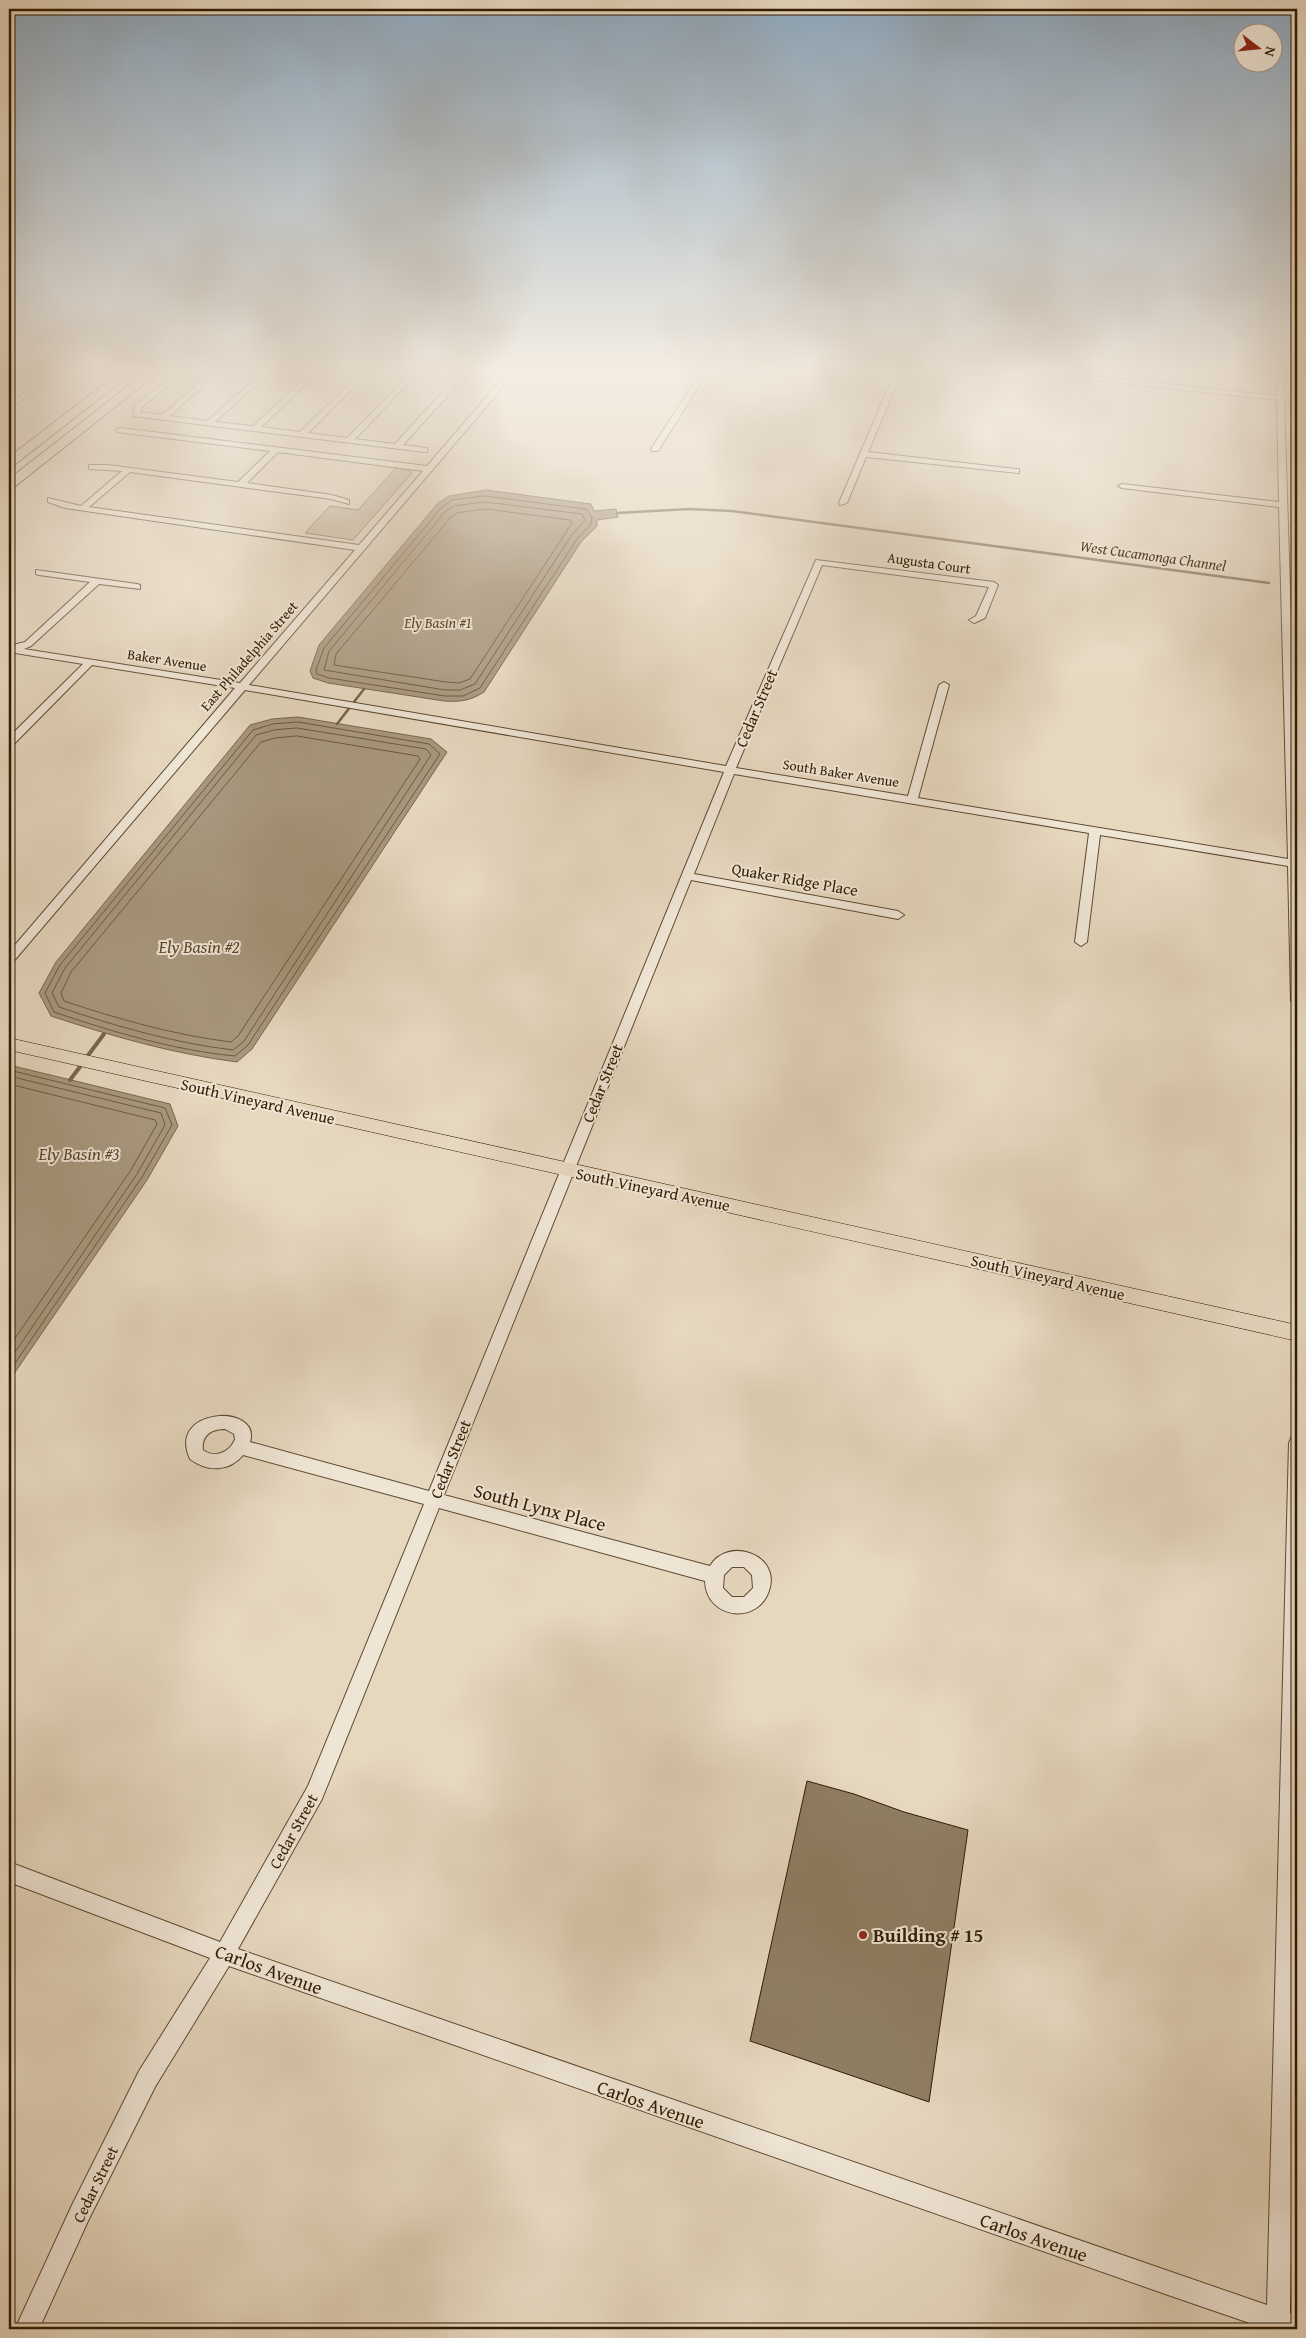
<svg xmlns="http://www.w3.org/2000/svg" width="1306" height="2338" viewBox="0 0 1306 2338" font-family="'Gentium Book Plus',serif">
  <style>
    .green { fill: #c7b79f; stroke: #7c6950 }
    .water { fill: #a8977e; stroke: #78654c }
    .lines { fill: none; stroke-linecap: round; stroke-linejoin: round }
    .shore { stroke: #6c593f; stroke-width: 1 }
    .stream-far1 { stroke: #78654c; stroke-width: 2.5 }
    .stream { stroke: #78654c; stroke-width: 4 }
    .building { fill: #8f7d63; stroke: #301b00 }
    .minor-casing { stroke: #5e4a30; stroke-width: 2 }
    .major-casing { stroke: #301b00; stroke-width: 1 }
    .highway-casing { stroke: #301b00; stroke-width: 2 }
    .minor { fill: #efe5d5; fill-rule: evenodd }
    .major { fill: #e6d7bf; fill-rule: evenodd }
    .highway { fill: #e6d7bf; fill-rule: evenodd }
    .poi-dot { fill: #8f2418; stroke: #efe5d5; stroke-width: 2 }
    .labels { text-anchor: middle; stroke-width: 4; stroke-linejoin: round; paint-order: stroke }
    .far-street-label { font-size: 14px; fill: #301b00; stroke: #efe5d5 }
    .far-water-label { font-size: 15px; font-style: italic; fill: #5a462c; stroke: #efe5d5 }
    .street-label { font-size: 16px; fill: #301b00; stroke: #efe5d5 }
    .water-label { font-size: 18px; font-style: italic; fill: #5a462c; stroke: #efe5d5 }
    .near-street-label { font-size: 19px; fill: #301b00; stroke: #efe5d5 }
    .near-poi-label { font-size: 19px; font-weight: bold; fill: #301b00; stroke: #efe5d5; text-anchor: start }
  </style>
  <rect width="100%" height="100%" fill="#e6d7bf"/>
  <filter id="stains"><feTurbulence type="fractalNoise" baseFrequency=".004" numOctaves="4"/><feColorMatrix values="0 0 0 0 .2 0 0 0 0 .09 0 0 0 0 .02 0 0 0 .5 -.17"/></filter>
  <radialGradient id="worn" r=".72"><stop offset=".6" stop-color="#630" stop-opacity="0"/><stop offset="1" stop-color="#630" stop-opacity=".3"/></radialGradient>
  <!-- green -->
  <path class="green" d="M396,468L409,470L412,473L353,540L305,533L330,506L358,510Z"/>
  <!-- water -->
  <path class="water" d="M486,490L591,504L594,511L616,509L618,517L597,520V526L581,542L484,692C470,701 460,702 444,701L328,683L313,678L310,671L319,645L438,503L449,496Z
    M298,717L431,739L447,752L252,1049L237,1062C174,1054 111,1036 51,1016L39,993L56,962L250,725L272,719Z
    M9,1065L170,1104L178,1126L147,1180L9,1381Z"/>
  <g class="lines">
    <!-- shore -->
    <path class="shore" d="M485,496L586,509L592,517L591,524L577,539L480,688L463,696H445L329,678L317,674L316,670L324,648L442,507L452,500Z
      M485,502L582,514L585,520L571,536L475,684L460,690H445L324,670L329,651L446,511L454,506Z
      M486,509L570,520L572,523L470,679L459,683L446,682L334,665L336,654L451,517L457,513Z
      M298,722L429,744L440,754L248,1045L235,1056C173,1050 113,1032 54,1012L45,993L60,965L253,730L273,724Z
      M297,728L426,749L431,755L244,1041L233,1050C174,1043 115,1026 59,1007L52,993L65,968L256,735L274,730Z
      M297,736L418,756L420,759L238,1036L231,1042C174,1035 118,1019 64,1001L61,993L71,972L261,742L275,738Z
      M9,1070L165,1108L172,1125L142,1177L9,1372
      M9,1076L161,1113L165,1125L137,1174L9,1361
      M9,1084L155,1120L157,1124L131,1170L9,1347"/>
    <!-- stream-far1 -->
    <path class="stream-far1" d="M617,513L689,509L732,511L1269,583
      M337,724L364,689"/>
    <!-- stream -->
    <path class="stream" d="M86,1058L104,1034
      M70,1080L82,1064"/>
  </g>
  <!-- building -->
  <path class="building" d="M807,1781L854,1794L904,1812L968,1830L929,2102L750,2041Z"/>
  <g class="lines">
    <!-- minor casing -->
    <g class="minor-casing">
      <path id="minor" d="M54,372H62L9,409V404Z
        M177,372H185L141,408L140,412L162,415L212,372H219L170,416L207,421L263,372H270L215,422L253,426L312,372H319L261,427L300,432L362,372H369L308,433L347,438L412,372H419L355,439L395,444L461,372H469L403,445L427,448V452H424L133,416L135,405Z
        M508,372H516L249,685L726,766L816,560L994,582L998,585L985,618L974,623L969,620L976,616L989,587L822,565L736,768L908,796L939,685L944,682L949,685L918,798L1288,859L1279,507L1122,488L1118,486L1122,484L1279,502L1277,400L1037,374L1033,372H1055L1277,396L1276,372H1283L1284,396L1297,398V402L1284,401L1297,810V1005L1291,1001L1288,866L1100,835L1087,942L1081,946L1075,942L1089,833L734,774L694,874L898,911L904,915L898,919L691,880L444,1495L710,1566C727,1537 778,1553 770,1587C761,1626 706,1620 705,1581L439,1508L322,1799L238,1949L1267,2305L1289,1443L1291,1438L1297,1436V1889L1290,2313L1297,2315V2329H1267L1168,2295L229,1966L155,2087L88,2221L39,2329H15L72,2205L139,2071L210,1958L9,1882V1862L220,1942L308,1786L424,1504L243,1455C229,1472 207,1472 190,1459C166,1407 262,1403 250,1442L429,1491L724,772L245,690L13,962L9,963V952L235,688L92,665L13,745L9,746V737L83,664L9,652V646L25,642L90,582L39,575L36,574V570L137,584L140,585V589L99,584L31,646L24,649L240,683L355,550L65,508L48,502V498L81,506L122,471L89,469V465H108L238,482L270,451L117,432L116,430L120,428L427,466ZM278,452L423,471L359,545L89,507L130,472L331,499L349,504V500L332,495L247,483ZM225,1429L234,1434L235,1439C230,1452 215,1459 203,1450C201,1435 212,1429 225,1429ZM732,1567H744L752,1575L753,1588L744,1597H732L723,1588L724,1575Z
        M701,372H708L658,451H652L651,449Z
        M895,372H902L868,452L1016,469H1019V473L866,457L847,503L840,505L839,503Z"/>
    </g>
    <!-- major casing -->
    <g class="major-casing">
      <path id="major" d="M9,1038L1297,1325V1341L9,1050Z"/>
    </g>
    <!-- highway casing -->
    <g class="highway-casing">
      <path id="highway" d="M120,372H133L13,466L9,467V457Z
        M146,372H159L13,488L9,489V479Z"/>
    </g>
    <!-- minor -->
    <use href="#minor" class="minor"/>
    <!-- major -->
    <use href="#major" class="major"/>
    <!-- highway -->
    <use href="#highway" class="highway"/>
  </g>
  <!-- sky -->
  <linearGradient id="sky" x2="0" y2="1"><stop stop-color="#8ea8be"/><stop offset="0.53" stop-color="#f4ede2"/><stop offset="1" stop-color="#f4ede2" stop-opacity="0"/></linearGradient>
  <rect width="1306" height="699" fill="url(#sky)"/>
  <!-- markers -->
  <circle class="poi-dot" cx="863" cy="1935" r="5"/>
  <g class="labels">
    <!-- far-street labels -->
    <g class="far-street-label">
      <text transform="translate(929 563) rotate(8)" y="5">Augusta Court</text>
      <text transform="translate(249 656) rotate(-49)" y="5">East Philadelphia Street</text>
      <text transform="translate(167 660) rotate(9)" y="5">Baker Avenue</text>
      <text transform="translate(841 773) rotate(9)" y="5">South Baker Avenue</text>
    </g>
    <!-- far-water labels -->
    <g class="far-water-label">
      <text transform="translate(1153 556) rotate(8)" y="5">West Cucamonga Channel</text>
      <text x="438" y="628">Ely Basin #1</text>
    </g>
    <!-- street labels -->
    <g class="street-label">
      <text transform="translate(756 708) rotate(-67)" y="6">Cedar Street</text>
      <text transform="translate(795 879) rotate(10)" y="6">Quaker Ridge Place</text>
      <text transform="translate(602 1083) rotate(-68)" y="6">Cedar Street</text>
      <text transform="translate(258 1101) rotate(13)" y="6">South Vineyard Avenue</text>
      <text transform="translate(653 1189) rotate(12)" y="6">South Vineyard Avenue</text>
      <text transform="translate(1048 1277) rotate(13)" y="6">South Vineyard Avenue</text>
      <text transform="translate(450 1459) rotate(-68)" y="6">Cedar Street</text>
      <text transform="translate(293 1831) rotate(-61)" y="6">Cedar Street</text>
      <text transform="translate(95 2184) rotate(-64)" y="6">Cedar Street</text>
    </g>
    <!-- water labels -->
    <g class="water-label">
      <text x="199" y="953">Ely Basin #2</text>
      <text x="79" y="1160">Ely Basin #3</text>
    </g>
    <!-- near-street labels -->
    <g class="near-street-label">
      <text transform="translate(540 1507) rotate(15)" y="7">South Lynx Place</text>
      <text transform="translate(269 1969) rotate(20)" y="7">Carlos Avenue</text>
      <text transform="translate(651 2104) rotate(19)" y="7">Carlos Avenue</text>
      <text transform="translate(1034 2237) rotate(19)" y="7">Carlos Avenue</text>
    </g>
    <!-- near-poi labels -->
    <g class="near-poi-label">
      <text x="873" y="1942">Building # 15</text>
    </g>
  </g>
  <!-- margin -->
  <rect width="1306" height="2338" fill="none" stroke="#e6d7bf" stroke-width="30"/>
  <rect x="10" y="10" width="1286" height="2318" fill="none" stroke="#301b00" stroke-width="2.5"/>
  <rect x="15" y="15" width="1276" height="2308" fill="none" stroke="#301b00"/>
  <!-- north arrow -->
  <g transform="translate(1258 48) rotate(106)"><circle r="24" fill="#efe5d5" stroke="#a39480"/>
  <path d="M0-4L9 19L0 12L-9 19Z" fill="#8f2418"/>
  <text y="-8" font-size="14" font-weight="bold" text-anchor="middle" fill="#301b00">N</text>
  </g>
  <rect width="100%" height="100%" filter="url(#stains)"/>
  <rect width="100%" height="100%" fill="url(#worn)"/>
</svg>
